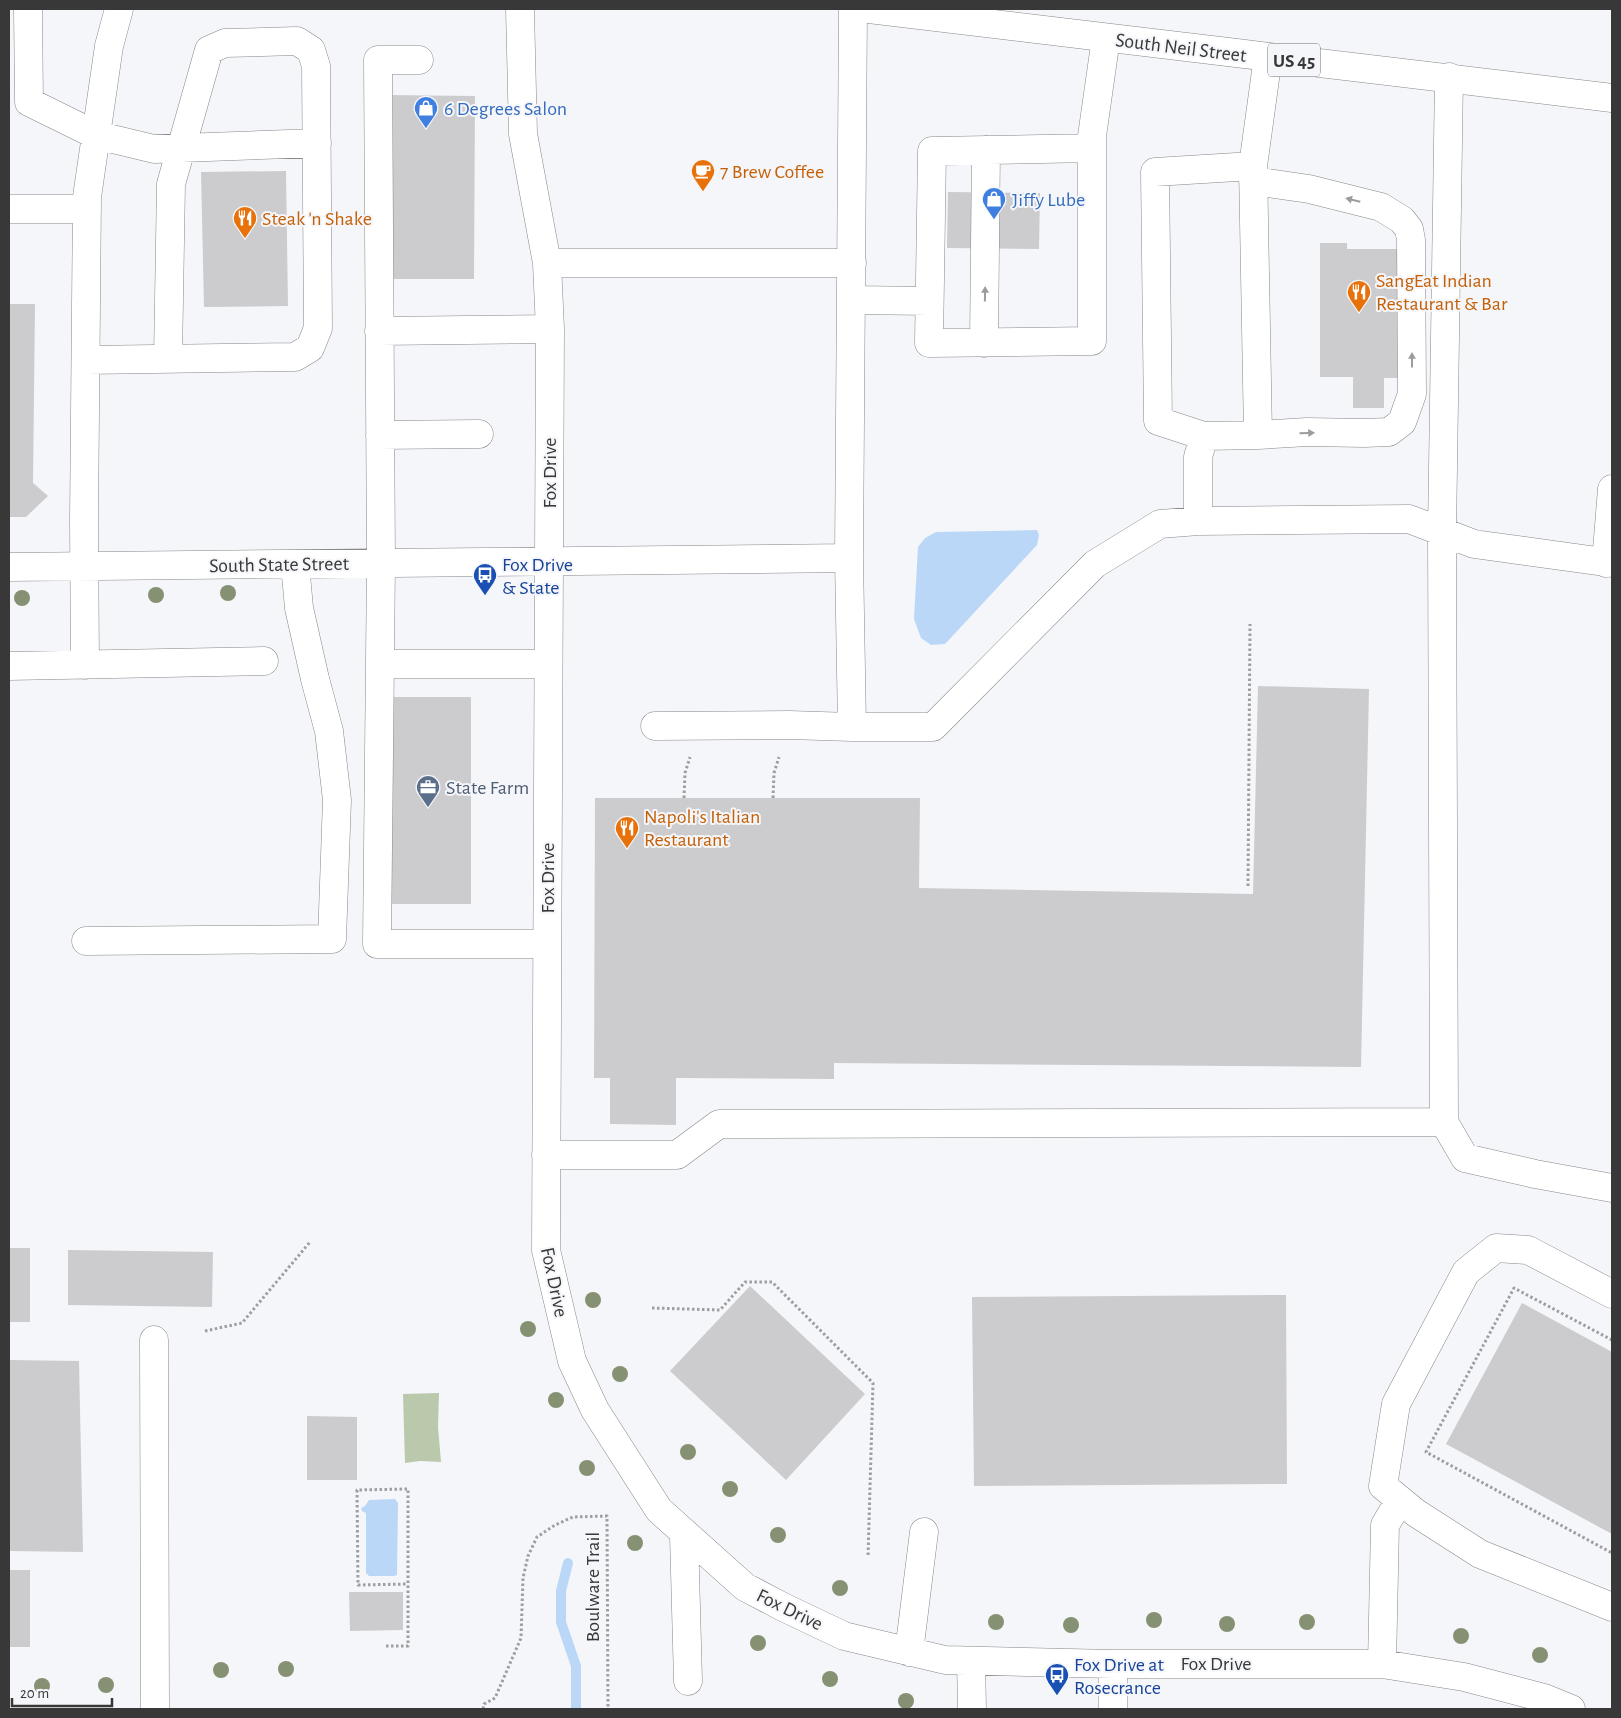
<svg xmlns="http://www.w3.org/2000/svg" width="1621" height="1718" viewBox="0 0 1621 1718" font-family="'Alegreya Sans',sans-serif">
  <style>
    .green { fill: #bac8ab }
    .water { fill: #bbd7f8 }
    .lines { fill: none; stroke-linecap: round; stroke-linejoin: round }
    .stream { stroke: #bbd7f8; stroke-width: 10 }
    .building { fill: #cccccf }
    .minor-casing { stroke: #87878a; stroke-width: 29 }
    .major-casing { stroke: #87878a; stroke-width: 29 }
    .path { stroke: #9e9ea0; stroke-width: 3; stroke-dasharray: 2.5 2.5; stroke-linecap: butt }
    .minor { stroke: #fff; stroke-width: 28 }
    .major { stroke: #fff; stroke-width: 28 }
    .tree { fill: #859172 }
    .oneway { fill: #9c9c9c }
    .labels { text-anchor: middle; stroke-width: 4; stroke-linejoin: round; paint-order: stroke }
    .shield { fill: #f5f6f9; stroke: #717173; stroke-width: 1 }
    .shield-label { font-size: 19px; font-weight: bold; fill: #383839 }
    .street-label { font-size: 20px; fill: #383839; stroke: #f5f6f9 }
    .shop-label { font-size: 20px; fill: #366cbe; stroke: #f5f6f9; text-anchor: start }
    .food-label { font-size: 20px; fill: #c56008; stroke: #f5f6f9; text-anchor: start }
    .transit-label { font-size: 20px; fill: #164399; stroke: #f5f6f9; text-anchor: start }
    .service-label { font-size: 20px; fill: #4e5e75; stroke: #f5f6f9; text-anchor: start }
  </style>
  <rect width="100%" height="100%" fill="#f5f6f9"/>
  <!-- green -->
  <path class="green" d="M439,1393L438,1427L441,1462L420,1461L405,1463L403,1394Z"/>
  <!-- water -->
  <path class="water" d="M1037,530L1039,535L1037,545L945,644L931,645L921,638L914,619L918,547L925,538L936,532Z
    M395,1499L398,1503L397,1575L394,1576H369L366,1573V1513L362,1511L361,1508L365,1506L369,1500Z"/>
  <g class="lines">
    <!-- stream -->
    <path class="stream" d="M568,1563L561,1591V1622L576,1666V1709"/>
  </g>
  <!-- building -->
  <path class="building" d="M385,95L475,96L474,279H384Z
    M286,171L288,306L204,307L201,172Z
    M948,192L1040,193L1039,249L947,248Z
    M1320,243H1347V249H1397L1398,378H1384V408H1353V377H1320Z
    M9,304H35L33,483L48,496L26,517H9Z
    M1258,686L1369,689L1361,1067L834,1063V1079L676,1078V1125L610,1124V1078H594L595,798H920L919,888L1253,894Z
    M382,697H471V904H383Z
    M9,1248H30V1322H9Z
    M68,1250L213,1252L212,1307L68,1305Z
    M750,1286L865,1394L786,1480L670,1371Z
    M1286,1295L1287,1484L974,1486L972,1297Z
    M1522,1303L1612,1352V1534L1446,1444Z
    M9,1360L79,1361L83,1552L9,1551Z
    M307,1416L357,1417V1480H307Z
    M9,1570H30V1647H9Z
    M349,1592H403V1630L350,1631Z"/>
  <g class="lines">
    <!-- minor casing -->
    <g class="minor-casing">
      <path id="minor" d="M28,9L29,102L96,135L154,149L317,143
        M520,9L523,134L547,263L550,329L546,1250L572,1361L595,1410L659,1510L745,1587L783,1607L844,1636L945,1660L1113,1664H1382L1464,1677L1544,1698L1571,1709
        M419,60H378L381,563L377,944H547
        M1449,77L1442,532L1444,1122L1465,1158L1535,1174L1612,1188
        M1092,148L932,151L929,343L1092,341V136L1106,38
        M1253,181L1309,189L1381,207L1402,220L1409,229L1411,240L1412,394L1402,422L1389,432L1364,433L1307,432L1258,435
        M9,209H87
        M547,263H852
        M852,300L929,301
        M379,331L550,329
        M984,343L986,150
        M86,360L295,357L310,348L318,328L316,66L311,50L297,41L225,43L209,50L171,184L168,358
        M380,435L479,434
        M1204,436L1158,421L1155,172L1253,166
        M1198,521V457L1204,436L1258,435L1253,166L1268,57
        M849,558L853,9
        M1606,563L1612,489
        M9,567L849,558L852,727H933L1095,564L1160,524L1198,521L1409,519L1474,544L1612,563
        M380,664H548
        M85,665L84,521L87,197L109,46L119,9
        M9,666L264,661
        M655,726L789,725L852,727
        M86,941L332,939L337,800L329,731L315,679L299,608L295,564
        M546,1155H677L719,1124L1444,1122
        M1612,1294L1528,1250L1496,1248L1466,1272L1396,1404L1383,1486L1416,1513L1480,1554L1612,1607
        M154,1340L155,1709
        M684,1535L688,1681
        M909,1652L924,1532
        M971,1661L972,1709
        M1113,1664V1709
        M1382,1664L1385,1525L1400,1500"/>
    </g>
    <!-- major casing -->
    <g class="major-casing">
      <path id="major" d="M869,9C1116,40 1365,67 1612,98"/>
    </g>
    <!-- path -->
    <path class="path" d="M684,798L685,773L690,757
      M773,798L774,773L779,757
      M1248,886L1250,624
      M652,1308L720,1310L745,1282H772L873,1383L868,1557
      M205,1331L242,1323L310,1242
      M1612,1340L1514,1288L1426,1452L1612,1553
      M386,1646H408V1489L357,1490L358,1585L408,1584
      M483,1709L484,1704L495,1698L521,1638L523,1578L528,1556L537,1537L555,1525L573,1517L607,1516L608,1709"/>
    <!-- minor -->
    <use href="#minor" class="minor"/>
    <!-- major -->
    <use href="#major" class="major"/>
  </g>
  <!-- trees -->
  <g class="tree">
    <circle cx="228" cy="593" r="8"/>
    <circle cx="156" cy="595" r="8"/>
    <circle cx="22" cy="598" r="8"/>
    <circle cx="593" cy="1300" r="8"/>
    <circle cx="528" cy="1329" r="8"/>
    <circle cx="620" cy="1374" r="8"/>
    <circle cx="556" cy="1400" r="8"/>
    <circle cx="688" cy="1452" r="8"/>
    <circle cx="587" cy="1468" r="8"/>
    <circle cx="730" cy="1489" r="8"/>
    <circle cx="778" cy="1535" r="8"/>
    <circle cx="635" cy="1543" r="8"/>
    <circle cx="840" cy="1588" r="8"/>
    <circle cx="1154" cy="1620" r="8"/>
    <circle cx="996" cy="1622" r="8"/>
    <circle cx="1307" cy="1622" r="8"/>
    <circle cx="1227" cy="1624" r="8"/>
    <circle cx="1071" cy="1625" r="8"/>
    <circle cx="1461" cy="1636" r="8"/>
    <circle cx="758" cy="1643" r="8"/>
    <circle cx="1540" cy="1655" r="8"/>
    <circle cx="286" cy="1669" r="8"/>
    <circle cx="221" cy="1670" r="8"/>
    <circle cx="830" cy="1679" r="8"/>
    <circle cx="106" cy="1685" r="8"/>
    <circle cx="42" cy="1686" r="8"/>
    <circle cx="906" cy="1701" r="8"/>
  </g>
  <!-- one-way arrows -->
  <defs><path id="oneway-solid" d="M-6-.8H1V-3.2L6.5 0L1 3.2V.8H-6Z" transform="scale(1.25)"/></defs>
  <g class="oneway">
    <use href="#oneway-solid" transform="translate(1353 200) rotate(-166)"/>
    <use href="#oneway-solid" transform="translate(985 294) rotate(-89)"/>
    <use href="#oneway-solid" transform="translate(1412 360) rotate(-90)"/>
    <use href="#oneway-solid" transform="translate(1307 433) rotate(-2)"/>
  </g>
  <!-- icons -->
  <defs>
    <g id="shop-pin" transform="scale(1.25)"><path d="M0 17L-7.5 6A9.5 9.5 0 1 1 7.5 6Z" fill="#3f7fe0" stroke="#f5f6f9"/><path d="M-5-2.5h2.3a2.7 3.5 0 0 1 5.4 0H5L5.5 6h-11ZM-1.5-2.5h3a1.5 2.3 0 0 0-3 0Z" fill="#fff"/></g>
    <g id="cafe-pin" transform="scale(1.25)"><path d="M0 17L-7.5 6A9.5 9.5 0 1 1 7.5 6Z" fill="#e8710a" stroke="#f5f6f9"/><path d="M-5.5-4.5H6V0H3Q3 3.5 0 3.5H-2.5Q-5.5 3.5-5.5 0ZM3-3.2v2h1.7v-2ZM-6 4.5H4V6H-6Z" fill="#fff"/></g>
    <g id="restaurant-pin" transform="scale(1.25)"><path d="M0 17L-7.5 6A9.5 9.5 0 1 1 7.5 6Z" fill="#e8710a" stroke="#f5f6f9"/><path d="M-5-6h1v4h1v-4h1v4h1v-4h1v5L-1.5 .5V6h-2V.5L-5-1ZM5-6V6H3V1.5H1.5Q1.5-4 5-6Z" fill="#fff"/></g>
    <g id="bus-pin" transform="scale(1.25)"><path d="M0 17L-7.5 6A9.5 9.5 0 1 1 7.5 6Z" fill="#1a4fb4" stroke="#f5f6f9"/><path d="M-5-6H5V4H4V6H2V4H-2V6H-4V4H-5ZM-3.5-4V0h7V-4ZM-3.5 1.2v1.5H-2V1.2ZM2 1.2v1.5H3.5V1.2Z" fill="#fff"/></g>
    <g id="office-pin" transform="scale(1.25)"><path d="M0 17L-7.5 6A9.5 9.5 0 1 1 7.5 6Z" fill="#5c6f8a" stroke="#f5f6f9"/><path d="M-6-3h4V-5.5h4V-3h4V5H-6ZM-1-4.5V-3h2v-1.5ZM-6 0V1H6V0Z" fill="#fff"/></g>
  </defs>
  <g fill-rule="evenodd">
    <use href="#shop-pin" x="426" y="108"/>
    <use href="#cafe-pin" x="703" y="171"/>
    <use href="#shop-pin" x="994" y="199"/>
    <use href="#restaurant-pin" x="245" y="218"/>
    <use href="#restaurant-pin" x="1359" y="292"/>
    <use href="#bus-pin" x="485" y="575"/>
    <use href="#office-pin" x="428" y="787"/>
    <use href="#restaurant-pin" x="627" y="828"/>
    <use href="#bus-pin" x="1057" y="1675"/>
  </g>
  <g class="labels">
    <!-- shield labels -->
    <rect class="shield" x="1268" y="43.5" width="52" height="33" rx="4"/>
    <g class="shield-label">
      <text x="1294" y="67">US 45</text>
    </g>
    <!-- street labels -->
    <g class="street-label">
      <text transform="translate(1181 47) rotate(7)" y="7">South Neil Street</text>
      <text transform="translate(549 473) rotate(-90)" y="7">Fox Drive</text>
      <text transform="translate(279 564) rotate(-1)" y="7">South State Street</text>
      <text transform="translate(547 878) rotate(-90)" y="7">Fox Drive</text>
      <text transform="translate(555 1282) rotate(78)" y="7">Fox Drive</text>
      <text transform="translate(592 1587) rotate(-90)" y="7">Boulware Trail</text>
      <text transform="translate(790 1609) rotate(26)" y="7">Fox Drive</text>
      <text x="1216" y="1670">Fox Drive</text>
    </g>
    <!-- shop labels -->
    <g class="shop-label">
      <text x="444" y="115">6 Degrees Salon</text>
      <text x="1012" y="206">Jiffy Lube</text>
    </g>
    <!-- food labels -->
    <g class="food-label">
      <text x="720" y="178">7 Brew Coffee</text>
      <text x="262" y="225">Steak 'n Shake</text>
      <text x="1376" y="287">SangEat Indian<tspan x="1376" dy="23">Restaurant &amp; Bar</tspan></text>
      <text x="644" y="823">Napoli's Italian<tspan x="644" dy="23">Restaurant</tspan></text>
    </g>
    <!-- transit labels -->
    <g class="transit-label">
      <text x="502" y="571">Fox Drive<tspan x="502" dy="23">&amp; State</tspan></text>
      <text x="1074" y="1671">Fox Drive at<tspan x="1074" dy="23">Rosecrance</tspan></text>
    </g>
    <!-- service labels -->
    <g class="service-label">
      <text x="446" y="794">State Farm</text>
    </g>
  </g>
  <!-- border -->
  <rect width="1621" height="1718" fill="none" stroke="#383839" stroke-width="20"/>
  <!-- scale -->
  <path d="M12 1698v8h100v-8" fill="none" stroke="#383839" stroke-width="2.5"/>
  <text x="20" y="1698" font-size="15" fill="#383839" stroke="#f5f6f9" stroke-width="4" paint-order="stroke">20 m</text>
</svg>
